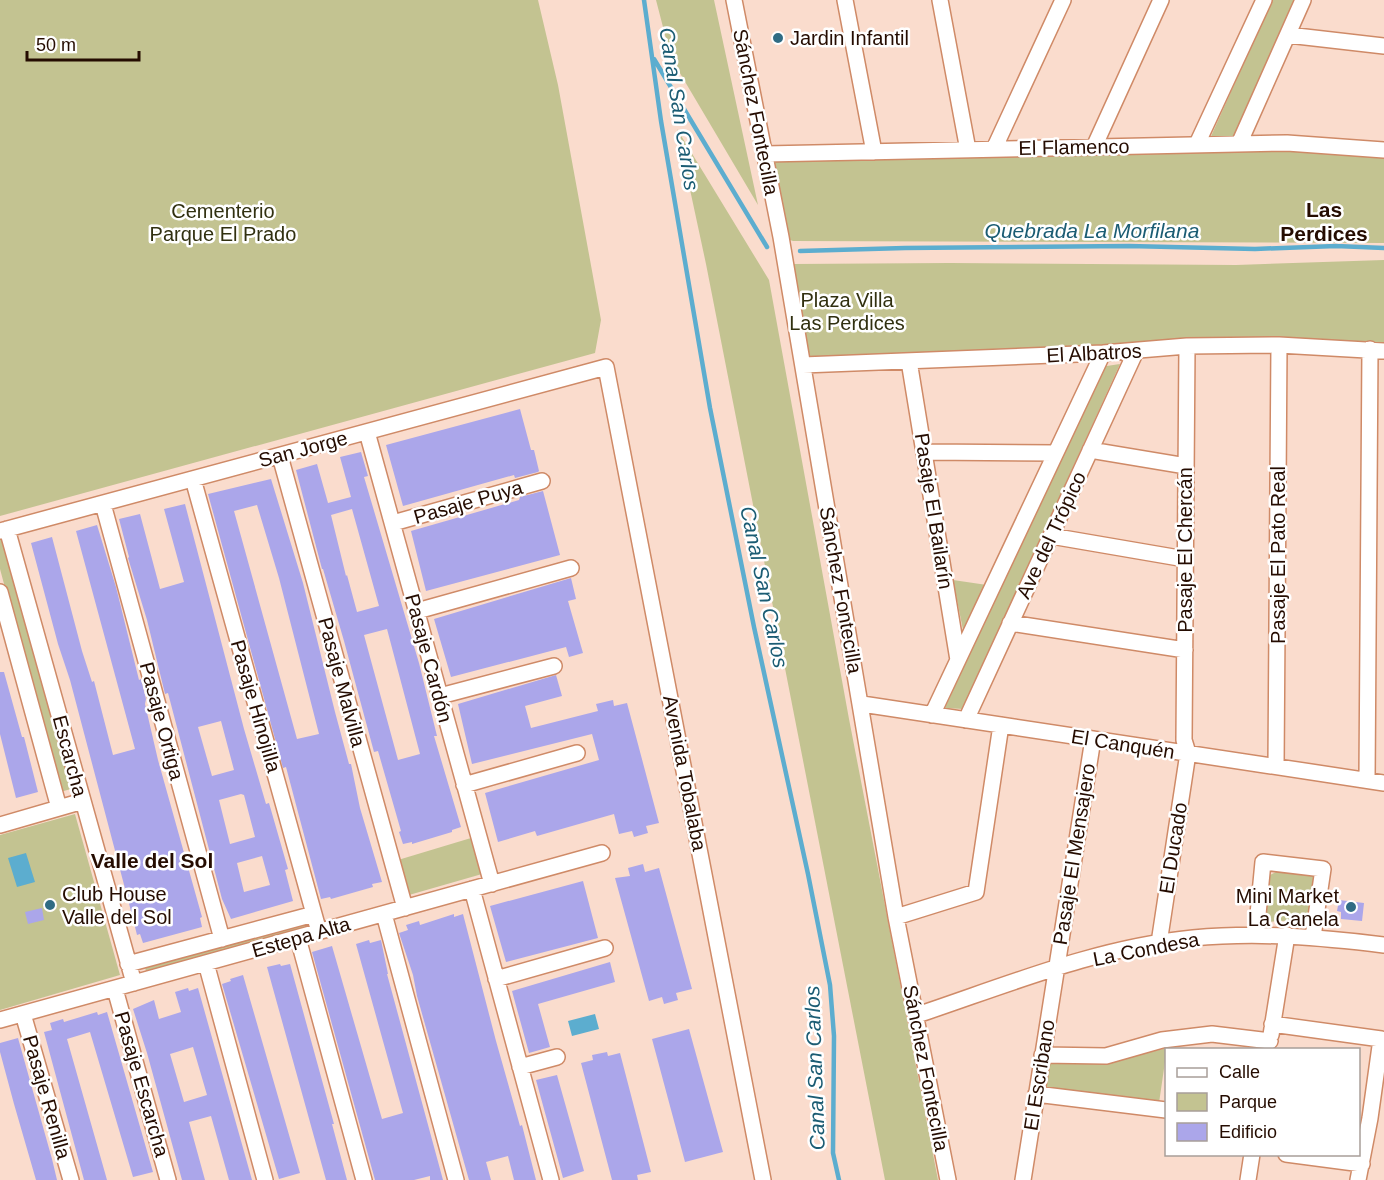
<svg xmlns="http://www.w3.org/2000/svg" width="1384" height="1180" viewBox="0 0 1384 1180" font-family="Arial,sans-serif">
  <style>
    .green { fill: #c3c391 }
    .water { fill: #5cadcf }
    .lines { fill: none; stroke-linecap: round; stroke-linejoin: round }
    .stream { stroke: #5cadcf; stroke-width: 4.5 }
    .building { fill: #aba6ea; fill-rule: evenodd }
    .minor-casing { stroke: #cf8a67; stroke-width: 18 }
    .minor { stroke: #fff; stroke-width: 15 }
    .poi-dot { fill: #306c84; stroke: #fff; stroke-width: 2 }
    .labels { text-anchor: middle; stroke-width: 5; stroke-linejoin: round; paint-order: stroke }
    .poi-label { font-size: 20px; fill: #250c01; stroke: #fff; text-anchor: start }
    .street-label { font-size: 20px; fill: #250c01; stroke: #fff }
    .park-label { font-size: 20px; fill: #313010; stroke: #fff }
    .water-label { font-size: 21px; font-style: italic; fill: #1b5c73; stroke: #fff }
    .neighbourhood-label { font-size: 21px; font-weight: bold; fill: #250c01; stroke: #fff }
  </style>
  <rect width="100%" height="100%" fill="#fadccd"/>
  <!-- green -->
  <path class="green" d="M0,0H538L558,85L601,320L595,353L0,516Z
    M656,0H714L758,205L671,58Z
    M1272,0H1300L1236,142L1208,143Z
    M677,129L769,280L849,719L938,1180H885L706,264Z
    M1225,150L1314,152L1384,157V243L793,241L787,239L772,162Z
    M1384,260V345L808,361L793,264L950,263L1236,265Z
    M1120,364L963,709L945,708L1100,367Z
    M3,539L71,789L60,792L0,569V540Z
    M953,580L987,585L965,640Z
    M75,814L120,975L0,1010V835Z
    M471,838L482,874L409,895L398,860Z
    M1278,871L1314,875L1317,881L1312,919L1264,922L1268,876Z
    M304,923L305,928L146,972L145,966Z
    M1167,1048L1159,1103L1045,1090L1050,1059L1107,1063Z"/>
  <!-- water -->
  <path class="water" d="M26,853L35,882L17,887L8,858Z
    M595,1014L599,1029L572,1036L568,1021Z"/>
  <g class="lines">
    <!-- stream -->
    <path class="stream" d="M644,0L661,121L710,408L754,627L808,874L830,985L834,1036L833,1153L839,1180
      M654,59L767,247
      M800,251L905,248L1129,246L1255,249L1336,246L1384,248"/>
  </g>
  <!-- building -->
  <path class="building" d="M520,409L531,450H534L539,471L538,472L515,478L514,475L403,506L386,445Z
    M361,452L368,476L364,477L419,663L437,736H434L461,827L452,830V832L412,844V842L403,844L399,832L401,831L378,751L374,752L344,641L323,569H322L296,470L317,464L328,503L351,497L340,457ZM352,509L379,606L357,612L347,575L346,576L331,515ZM387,629L420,754L398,760L364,635Z
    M271,479L303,583L335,712L349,764H351L360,808L382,882L372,884L373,887L331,899L330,897L321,899L286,767L283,768L208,494ZM257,505L279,578L319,734L297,739L234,511Z
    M543,491L560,555L426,591L411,531L519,500L520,497Z
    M185,504L244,729L266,804L269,803L288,869L285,870L293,901L231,919L222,899L168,693L165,694L147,620L128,558L129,557L119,519L140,514L160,589L184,582L164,509ZM221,721L234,770L212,776L198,727ZM241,794L244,795L255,837L230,844L219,800ZM262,856L270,885L244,892L237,863Z
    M97,525L116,587L139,680L141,679L146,699L145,704L158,760L202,917L200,918L202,927L143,943L140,934L137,935L132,915L70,680L58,644L31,543L52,537L82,651L92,682L94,681L113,755L135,749L76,531Z
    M571,578L576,599L568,601L583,653L569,657L566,647L451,677L434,619Z
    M0,672H4L22,737H24L38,792L16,798L0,734Z
    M556,675L562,696L525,706L531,728L598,711L596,704L613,700L614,706L627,703L659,823L646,826L648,833L634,837L632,831L619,834L614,814L537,836L535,831L498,842L485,793L599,760L592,734L472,764L458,704Z
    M643,864L645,872L659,868L692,989L676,993L678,1000L664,1004L662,997L649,1001L615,878L630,876L628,868Z
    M583,881L598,938L506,962L490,906Z
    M1339,900L1364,903L1362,921L1341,919V912L1337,911Z
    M42,908L44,920L28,924L25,912Z
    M454,914V917L463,914L496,1041L520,1126L522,1125L536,1180H514L508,1156L486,1162L491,1180H469L417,996L413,975L399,933L408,930L406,925L419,921L420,925Z
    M369,940L370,943L381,940L388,974H387L443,1180H430V1176L414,1180H375L312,952L332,946L382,1119L403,1113L356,944Z
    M610,962L615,982L538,1004L550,1047L529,1053L512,991Z
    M280,964L281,966L290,964L334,1124H332L347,1180H326L267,967Z
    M243,975L300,1173L279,1179L222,984L231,981L230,979Z
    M188,988L189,991L198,988L252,1180H229L211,1116L189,1122L205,1180H182L147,1053L133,1009L154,1000L159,1019L181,1012L175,992ZM193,1047L207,1095L184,1102L170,1054Z
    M97,1012L98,1015L107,1012L153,1172L133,1177L90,1032L67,1039L107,1180H84L44,1032L52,1030L50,1023L63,1019L64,1022Z
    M689,1029L723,1152L685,1162L652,1039Z
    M18,1038L52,1159L57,1180H36L14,1104L0,1052V1043Z
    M607,1052L608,1056L620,1053L651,1172L637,1175L638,1180H612L581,1063L593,1060L592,1055Z
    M557,1075L584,1171L563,1178L536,1080Z"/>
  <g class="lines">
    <!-- minor casing -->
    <g class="minor-casing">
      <path id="minor" d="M734,0L781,237L896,917L948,1180
        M845,0L874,152
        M940,0L968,150
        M1288,35L1384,46
        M1197,144L1264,0
        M1239,144L1303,0
        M1094,147L1161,0
        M994,149L1063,0
        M765,154L1287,143L1384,150
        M909,361L958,660
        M803,365L1103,353L1187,346L1279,345L1384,351
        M367,432L492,884
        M1090,450L1186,466
        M925,452L1055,453
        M280,456L405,908
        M193,479L319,932
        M103,504L222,939
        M393,523L542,481
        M7,529L134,983
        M0,531L606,367L763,1180
        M1051,536L1185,559
        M0,592L59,808
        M417,611L571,568
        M1010,623L1185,650
        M440,696L554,666
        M862,704L1384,783
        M932,715L1103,353
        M966,720L1136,351
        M1276,766L1279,345
        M1367,780L1370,349
        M464,785L577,753
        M0,825L83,801
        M472,889L551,1180
        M384,914L456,1180
        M896,917L976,892L1001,725
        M1256,935L1263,862L1323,869L1313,937
        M298,938L364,1180
        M1159,943L1188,753L1184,740L1187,346
        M206,963L265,1180
        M128,964L314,914
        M496,979L605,948
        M115,989L168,1180
        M23,1014L71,1180
        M917,1015C1007,985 1098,947 1193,938C1257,932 1320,937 1384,945
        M0,1020L602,853
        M1272,1024L1381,1039L1370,1118L1358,1180
        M1271,1035L1287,935
        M1042,1055L1106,1056L1162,1040L1212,1034L1270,1041
        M520,1067L557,1057
        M1036,1094L1166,1110
        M1286,1154L1362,1164
        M1023,1180L1093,739
        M1248,1180L1252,1154"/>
    </g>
    <!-- minor -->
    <use href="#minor" class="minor"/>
  </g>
  <!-- markers -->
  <g class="poi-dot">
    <circle cx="778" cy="38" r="6"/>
    <circle cx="50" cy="905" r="6"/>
    <circle cx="1351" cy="907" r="6"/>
  </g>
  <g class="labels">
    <!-- poi labels -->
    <g class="poi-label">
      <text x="790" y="45">Jardin Infantil</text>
      <text x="62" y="901">Club House<tspan x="62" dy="23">Valle del Sol</tspan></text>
      <text x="1339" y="903" text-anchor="end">Mini Market<tspan x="1339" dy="23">La Canela</tspan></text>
    </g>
    <!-- street labels -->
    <g class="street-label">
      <text transform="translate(756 112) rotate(79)" y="7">Sánchez Fontecilla</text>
      <text transform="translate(1074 147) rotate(-1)" y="7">El Flamenco</text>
      <text transform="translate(1094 353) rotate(-3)" y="7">El Albatros</text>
      <text transform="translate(303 449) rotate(-15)" y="7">San Jorge</text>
      <text transform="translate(468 502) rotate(-16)" y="7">Pasaje Puya</text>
      <text transform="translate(934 511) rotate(81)" y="7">Pasaje El Bailarín</text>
      <text transform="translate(1051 535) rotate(-65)" y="7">Ave del Trópico</text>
      <text transform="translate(1185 550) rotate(-90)" y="7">Pasaje El Chercán</text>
      <text transform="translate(1278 555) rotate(-90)" y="7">Pasaje El Pato Real</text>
      <text transform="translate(841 590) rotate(80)" y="7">Sánchez Fontecilla</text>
      <text transform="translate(429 658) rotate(75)" y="7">Pasaje Cardón</text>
      <text transform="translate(342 682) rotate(75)" y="7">Pasaje Malvilla</text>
      <text transform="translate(256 706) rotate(74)" y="7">Pasaje Hinojilla</text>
      <text transform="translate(162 721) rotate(75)" y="7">Pasaje Ortiga</text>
      <text transform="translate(1123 744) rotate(9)" y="7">El Canquén</text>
      <text transform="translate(70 756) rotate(75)" y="7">Escarcha</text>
      <text transform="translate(685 773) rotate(79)" y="7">Avenida Tobalaba</text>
      <text transform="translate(1173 848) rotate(-81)" y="7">El Ducado</text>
      <text transform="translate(1074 854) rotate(-81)" y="7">Pasaje El Mensajero</text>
      <text transform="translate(301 937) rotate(-16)" y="7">Estepa Alta</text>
      <text transform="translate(1146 949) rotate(-11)" y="7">La Condesa</text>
      <text transform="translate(926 1068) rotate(79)" y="7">Sánchez Fontecilla</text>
      <text transform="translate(1039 1075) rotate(-81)" y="7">El Escribano</text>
      <text transform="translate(142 1084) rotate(74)" y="7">Pasaje Escarcha</text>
      <text transform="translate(47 1097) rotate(74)" y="7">Pasaje Renilla</text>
    </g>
    <!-- park labels -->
    <g class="park-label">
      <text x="223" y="218">Cementerio<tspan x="223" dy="23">Parque El Prado</tspan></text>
      <text x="847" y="307">Plaza Villa<tspan x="847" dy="23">Las Perdices</tspan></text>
    </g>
    <!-- water labels -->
    <g class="water-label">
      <text transform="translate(679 109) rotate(81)" y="7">Canal San Carlos</text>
      <text x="1092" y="238">Quebrada La Morfilana</text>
      <text transform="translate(764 587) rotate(78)" y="7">Canal San Carlos</text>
      <text transform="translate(815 1068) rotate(-92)" y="7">Canal San Carlos</text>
    </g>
    <!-- neighbourhood labels -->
    <g class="neighbourhood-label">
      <text x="1324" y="217">Las<tspan x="1324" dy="24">Perdices</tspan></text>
      <text x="152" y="868">Valle del Sol</text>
    </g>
  </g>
  <!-- legend -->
  <rect x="1165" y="1048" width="195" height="108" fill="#ffffff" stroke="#a89e99" stroke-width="1.5"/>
  <rect x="1177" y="1068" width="30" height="9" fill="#ffffff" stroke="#a89e99" stroke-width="1.5"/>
  <text x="1219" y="1078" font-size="18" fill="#250c01">Calle</text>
  <rect x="1177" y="1093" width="30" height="18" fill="#c3c391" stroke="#a89e99" stroke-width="1.5"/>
  <text x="1219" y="1108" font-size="18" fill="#250c01">Parque</text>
  <rect x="1177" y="1123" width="30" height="18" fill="#aba6ea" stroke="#a89e99" stroke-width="1.5"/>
  <text x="1219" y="1138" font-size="18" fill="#250c01">Edificio</text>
  <!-- scale -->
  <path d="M27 51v9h112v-9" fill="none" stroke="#250c01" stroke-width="3"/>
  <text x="36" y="51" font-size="18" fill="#250c01" stroke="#ffffff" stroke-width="4.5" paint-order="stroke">50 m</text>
</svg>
